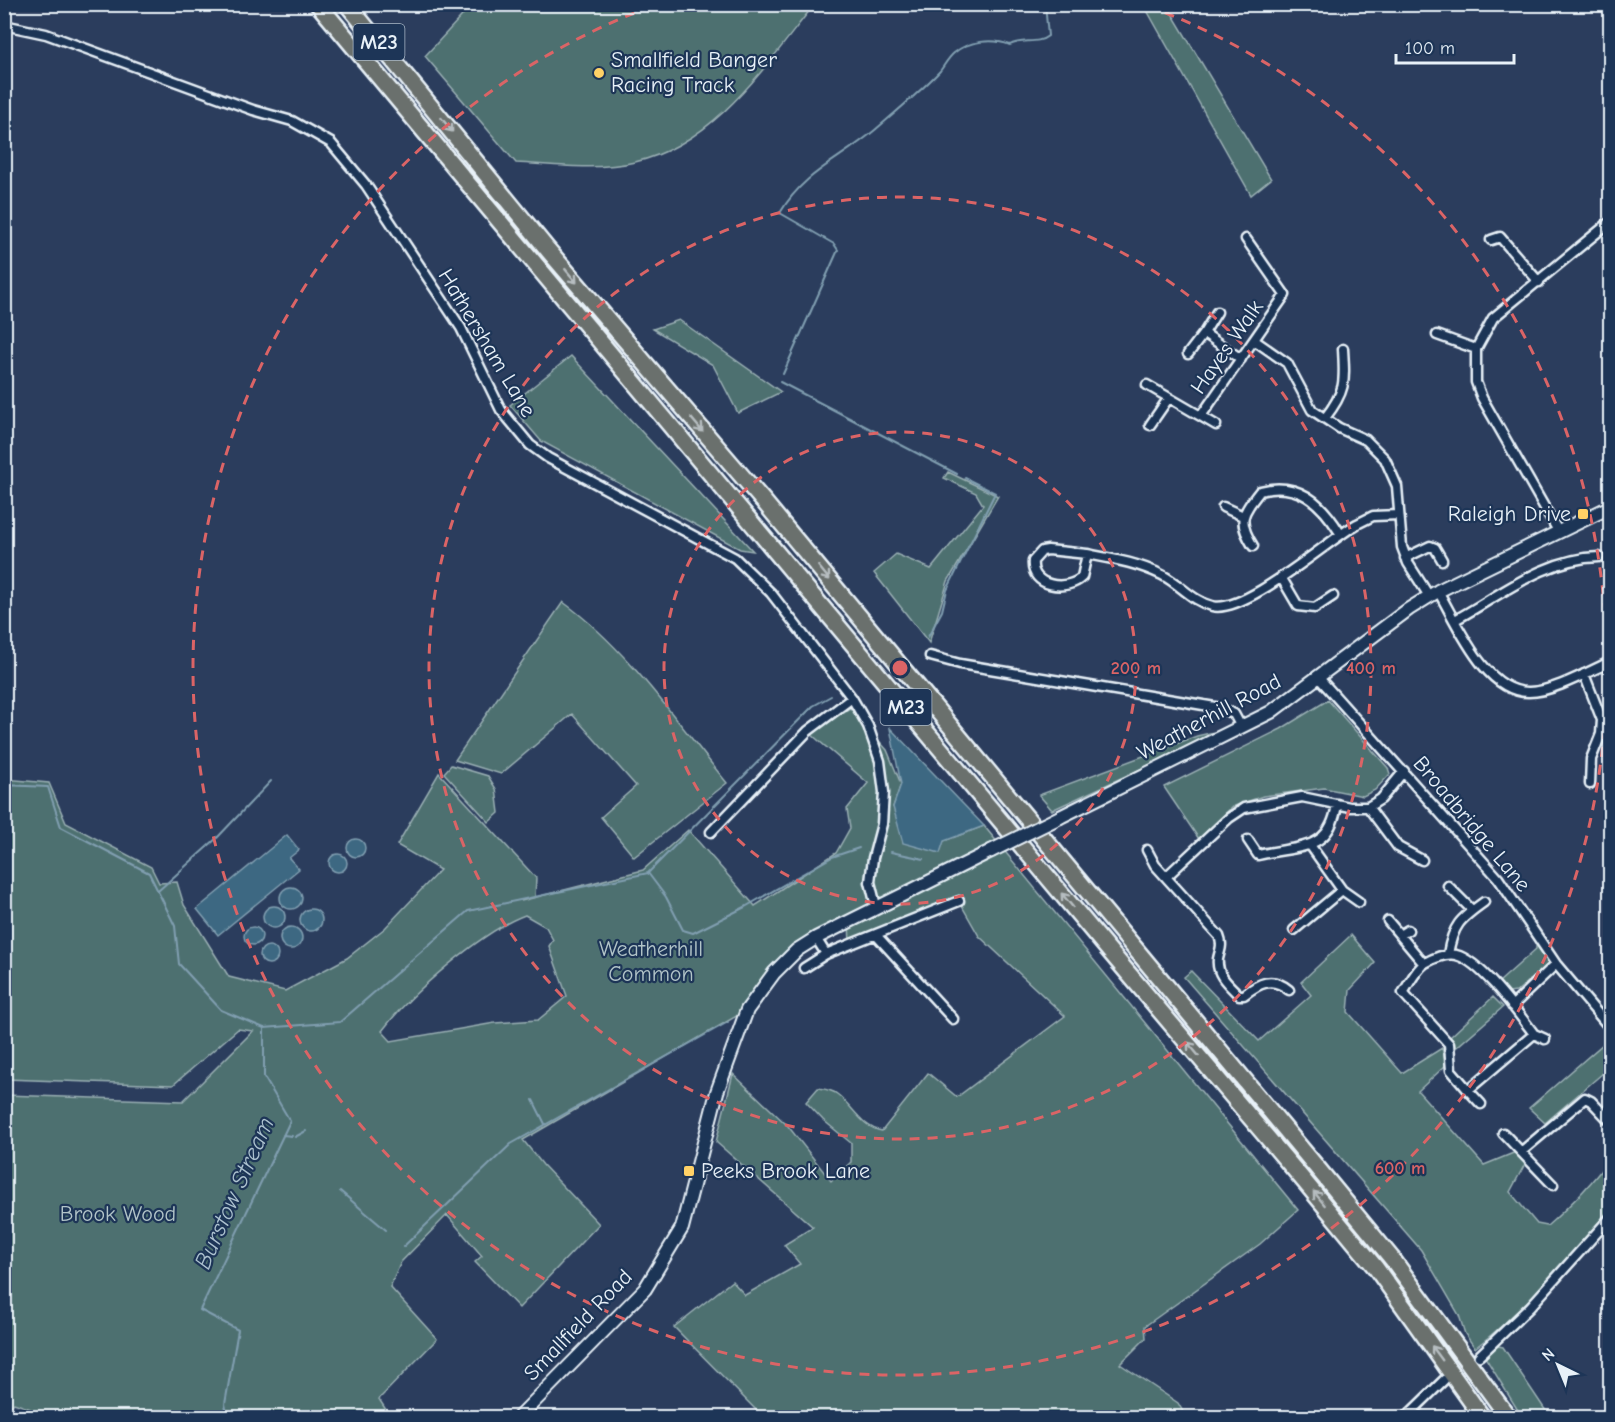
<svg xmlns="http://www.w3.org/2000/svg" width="1615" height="1422" font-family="'Comic Neue',sans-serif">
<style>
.green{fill:#4d6f70;stroke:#9ab0b4;stroke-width:1.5;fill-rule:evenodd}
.water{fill:#3c6882;stroke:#819fb1;stroke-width:1.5}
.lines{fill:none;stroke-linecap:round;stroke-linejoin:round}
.stream{stroke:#819fb1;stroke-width:2}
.street-casing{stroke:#e8f1f8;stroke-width:13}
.secondary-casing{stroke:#e8f1f8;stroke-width:16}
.highway-casing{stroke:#e8f1f8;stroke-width:20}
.street{stroke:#1d3557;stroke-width:8}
.secondary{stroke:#1d3557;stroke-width:12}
.highway{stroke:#6a706d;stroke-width:15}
.secondary-bridge-casing{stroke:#e8f1f8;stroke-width:16;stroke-linecap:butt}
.secondary-bridge{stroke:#1d3557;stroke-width:12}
.oneway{stroke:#b6bdc0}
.ring{fill:none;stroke:#db6466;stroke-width:3;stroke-dasharray:10 8}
.poi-dot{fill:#ffd166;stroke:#1d3557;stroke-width:2}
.labels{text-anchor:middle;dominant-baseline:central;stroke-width:4.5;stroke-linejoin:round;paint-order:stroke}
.shield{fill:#1d3557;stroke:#abb9c8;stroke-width:1.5}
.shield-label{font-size:21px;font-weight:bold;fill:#e8f1f8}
.poi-label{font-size:22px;fill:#e8f1f8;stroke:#1d3557;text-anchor:start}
.street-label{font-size:22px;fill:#e8f1f8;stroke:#1d3557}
.park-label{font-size:22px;fill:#b2c4c8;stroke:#1d3557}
.water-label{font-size:24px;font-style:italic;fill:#acc1cf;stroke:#1d3557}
.centre{fill:#db6466;stroke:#1d3557;stroke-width:3}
.ring-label{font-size:18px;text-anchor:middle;font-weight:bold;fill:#db6466;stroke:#1d3557;stroke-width:4.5;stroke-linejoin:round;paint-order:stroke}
</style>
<rect width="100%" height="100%" fill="#2b3d5d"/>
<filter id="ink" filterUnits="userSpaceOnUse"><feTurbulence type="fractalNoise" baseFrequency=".0167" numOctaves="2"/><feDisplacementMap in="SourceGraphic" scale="12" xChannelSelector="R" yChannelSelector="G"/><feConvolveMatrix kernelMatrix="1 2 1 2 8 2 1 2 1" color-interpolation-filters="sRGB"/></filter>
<g filter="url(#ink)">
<!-- green -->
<path class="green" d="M472,5V4L814,5C765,66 716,143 635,162C597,171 555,165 516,163L425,56Z
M1144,5H1167L1271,179L1251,195Z
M679,320L781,392L738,413L713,365L653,329Z
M571,356L753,551L740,549L541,441L510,405Z
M948,472L998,496L948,581L929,643L874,573L896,554L931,569L983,505L976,493L944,478Z
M563,602C626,647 678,723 727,783L634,857L601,817L636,786L572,714L501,774L455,760Z
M1328,700L1388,768L1390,774L1375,790L1363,796L1324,788L1263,796L1232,807L1199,839L1164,787L1281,729Z
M850,708L887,750L901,784L893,807L944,841L984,826L1298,1210L1260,1244L1145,1326L1146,1338L1120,1364L1178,1403L1186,1417H763L674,1327L732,1281L745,1295L800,1264L784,1245L813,1227L716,1142L733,1074L788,1126L831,1181L851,1162V1143L823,1120L806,1102L818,1088C824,1089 832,1090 837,1094C852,1105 862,1128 882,1131L928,1073L957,1097L1065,1016L979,936L959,901L850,944L849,922L797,950L747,1010L523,1140L543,1165L599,1224L519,1308L475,1262L482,1256L447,1215L401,1262L390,1287L437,1339L379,1399L388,1413L385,1417H31V1409L14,1403L5,1411V1095L183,1101L253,1031L238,1029L173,1085L5,1079V779L49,783L66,823L151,867L159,883L177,882L184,905L229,977L285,991L347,958L385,928L440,870L397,845L439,773L536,878L535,897L521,901L643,870L688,830L755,906L836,853L850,828L847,809L868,783L811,734ZM525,915L546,927L553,940L549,946L567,996L538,1020L495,1023L391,1041L382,1031C410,994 482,931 525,915Z
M1227,729L1052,810L1039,795L1197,736Z
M451,765L488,776L496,789L499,813L489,822L444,773Z
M1536,934L1551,962L1516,992L1509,993L1499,982L1536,949Z
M1351,935L1375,963L1350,990L1348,1012L1402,1073L1442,1048L1446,1065L1418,1091L1484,1165L1516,1152L1526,1162L1510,1192L1537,1224L1547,1226C1571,1205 1592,1184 1610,1158V1209C1568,1257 1526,1309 1475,1348L1465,1334L1459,1315L1421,1250L1184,977L1191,971L1259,1041L1311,995L1301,982Z
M1493,997L1503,1007L1452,1051L1449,1038Z
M1610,1038V1067L1545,1123L1529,1108Z
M1498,1346L1503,1347L1550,1417H1522L1485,1357Z"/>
<!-- water -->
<path class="water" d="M890,728L984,826L944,841L940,853L903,843L893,807L901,784Z
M287,835L299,850L289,858L299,869L218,935L197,909Z
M347 848a9 9 0 1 1 18 0a9 9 0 1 1-18 0Z
M329 863a9 9 0 1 1 18 0a9 9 0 1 1-18 0Z
M280 898a11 11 0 1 1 22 0a11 11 0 1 1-22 0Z
M263 917a11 11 0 1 1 22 0a11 11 0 1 1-22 0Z
M300 920a11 11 0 1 1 22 0a11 11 0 1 1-22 0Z
M280 938a11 11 0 1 1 22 0a11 11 0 1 1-22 0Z
M244 936a9 9 0 1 1 18 0a9 9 0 1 1-18 0Z
M260 955a9 9 0 1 1 18 0a9 9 0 1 1-18 0Z"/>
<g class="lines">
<!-- stream -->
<path class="stream" d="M783,374L838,250L834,244L780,213C805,171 840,160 875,130C897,111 920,92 940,71C944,66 948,58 954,53C968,41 993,38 1010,45C1022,38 1037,45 1048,36L1045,4
M780,382L957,474
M928,637L942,611L947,590L995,493L965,478
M4,785L48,787L61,827L149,873L175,926L179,964L221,1010L264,1028L340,1022L468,911L648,873L813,706L831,696
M891,852L924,859
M648,873L666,897L683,930L693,933L745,907L832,857L859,848
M158,891L217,838L271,781
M533,1100L545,1124
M283,1135L292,1136
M295,1137L306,1131
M340,1191L386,1230
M404,1246L511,1144L728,1022
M228,1418L225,1404L238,1330L200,1310L290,1121L264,1077V1028"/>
<!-- street casing -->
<g class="street-casing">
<path id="street" d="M4,25L46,34L253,110L292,121L331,143L366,185L461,328L501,410L530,445L548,458L735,558L771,593L852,698L868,726L880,761L884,792L882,824L873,858L870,882L876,906
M1491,240L1500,237L1539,282
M1217,312L1204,333L1241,359
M1437,335L1476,349
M1254,340L1287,363L1312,410L1339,428L1366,440L1385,459L1397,486L1402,547L1408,563L1429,596
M1188,354L1204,333
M1147,385L1216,425
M1201,416L1285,295L1246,239
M1325,418C1346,391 1345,382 1343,349
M1150,425L1168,399
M1223,507L1243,516
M1558,531L1482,398L1476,382V349L1493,318L1610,222
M1253,546C1237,520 1242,514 1260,491C1298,481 1321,502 1340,533
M1048,550L1087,554L1082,577C1067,592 1030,587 1033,561L1042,551Z
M1087,554C1113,559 1138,563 1162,575C1180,584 1192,601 1212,606C1244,615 1327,541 1357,524L1373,516L1399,515
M1405,558L1430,546L1435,548L1442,560
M1281,577L1298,606L1315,608L1333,596
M1438,591C1457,623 1485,693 1529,692C1553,692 1588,672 1610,662
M1455,620C1501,595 1545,558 1599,557
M930,656L960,664L1221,708L1234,714L1241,727
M1584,674L1602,720L1601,734L1591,759L1590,784
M1319,678L1498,878L1556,964L1610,1028
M1368,807L1398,847L1422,860
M711,832L808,731L852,698
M1248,840L1258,855C1299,845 1330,853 1337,804
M1310,845L1342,890L1359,902
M1147,850L1155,865L1219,936C1223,946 1220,949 1218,959C1216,975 1229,985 1239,995H1244C1259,983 1272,976 1289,990
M1167,876L1229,818L1244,808L1302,797L1350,807H1368L1381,799L1404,771
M1448,886L1472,910
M1388,921L1424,964
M1294,930L1342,890
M876,935L953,1019
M1400,935L1408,930
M816,938L826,954
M1448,954C1453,925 1460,919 1484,902
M804,968L826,954L959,901
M1512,1006L1556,964
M1534,1034L1468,1090L1451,1070L1449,1044L1403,993C1409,984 1416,969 1425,963C1434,958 1446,953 1456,955C1481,961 1518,1013 1534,1034L1545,1039
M1468,1090L1481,1104
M1503,1133L1553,1185
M1521,1152L1585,1098L1591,1101L1610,1121
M1479,1356L1530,1307L1610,1218
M1405,1418L1444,1380"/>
</g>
<!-- secondary casing -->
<g class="secondary-casing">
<path id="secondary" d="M1060,817L1271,712L1409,609L1438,591L1610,507
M518,1418L645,1289L682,1228L717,1092L747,1010L774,973L797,950L816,938L991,851"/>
</g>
<!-- highway casing -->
<g class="highway-casing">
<path id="highway" d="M318,4L1112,954L1305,1182L1376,1268L1483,1418
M347,4L548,250L765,503L1319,1170L1393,1260L1509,1418"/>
</g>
<!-- street -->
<use href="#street" class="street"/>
<!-- secondary -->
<use href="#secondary" class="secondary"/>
<!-- highway -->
<use href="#highway" class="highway"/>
<!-- secondary-bridge casing -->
<g class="secondary-bridge-casing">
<path id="secondary-bridge" d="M991,851L1060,817"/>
</g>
<!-- secondary-bridge -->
<use href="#secondary-bridge" class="secondary-bridge"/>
</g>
<!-- one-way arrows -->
<defs><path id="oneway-shaft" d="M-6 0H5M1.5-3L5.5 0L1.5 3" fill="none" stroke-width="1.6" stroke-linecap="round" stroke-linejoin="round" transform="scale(1.5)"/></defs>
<g class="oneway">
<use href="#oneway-shaft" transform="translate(447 125) rotate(51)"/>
<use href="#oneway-shaft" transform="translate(571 276) rotate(50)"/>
<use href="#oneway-shaft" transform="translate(697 425) rotate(50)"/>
<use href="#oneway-shaft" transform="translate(824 573) rotate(51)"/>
<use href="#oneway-shaft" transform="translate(1067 900) rotate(-130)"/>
<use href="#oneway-shaft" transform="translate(1193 1049) rotate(-130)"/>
<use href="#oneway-shaft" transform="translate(1319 1198) rotate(-129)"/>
<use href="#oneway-shaft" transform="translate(1437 1353) rotate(-126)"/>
</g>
</g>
<!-- distance rings -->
<g class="ring">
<circle cx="900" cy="668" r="236"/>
<circle cx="900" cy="668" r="471"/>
<path d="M1148 6A707 707 0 1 1 652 6"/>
</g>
<!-- markers -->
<g class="poi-dot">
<circle cx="599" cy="73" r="6"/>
<rect x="1577" y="508" width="12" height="12" rx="3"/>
<rect x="683" y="1165" width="12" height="12" rx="3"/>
</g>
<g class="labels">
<!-- shield labels -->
<g class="shield">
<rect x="353.5" y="24" width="51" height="36" rx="4.5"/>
<rect x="880.5" y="689" width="51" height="36" rx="4.5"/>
</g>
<g class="shield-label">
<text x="379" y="42">M23</text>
<text x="906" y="707">M23</text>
</g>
<!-- poi labels -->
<g class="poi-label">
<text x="611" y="60">Smallfield Banger<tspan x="611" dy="25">Racing Track</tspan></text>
<text x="1571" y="514" text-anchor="end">Raleigh Drive</text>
<text x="701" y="1171">Peeks Brook Lane</text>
</g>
<!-- street labels -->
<g class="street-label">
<text transform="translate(487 343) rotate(59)">Hathersham Lane</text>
<text transform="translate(1227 347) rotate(-55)">Hayes Walk</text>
<text transform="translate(1209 717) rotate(-28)">Weatherhill Road</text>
<text transform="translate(1472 824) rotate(50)">Broadbridge Lane</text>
<text transform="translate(578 1325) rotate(-46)">Smallfield Road</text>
</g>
<!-- park labels -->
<g class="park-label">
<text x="651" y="949">Weatherhill<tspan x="651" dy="25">Common</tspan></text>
<text x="118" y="1214">Brook Wood</text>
</g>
<!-- water labels -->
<g class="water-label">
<text transform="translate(234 1193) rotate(-66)">Burstow Stream</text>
</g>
</g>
<circle cx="900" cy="668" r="9" class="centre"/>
<g class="ring-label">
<text x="1136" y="674">200 m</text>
<text x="1371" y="674">400 m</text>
<text x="1400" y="1174">600 m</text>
</g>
<!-- margin -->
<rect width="1615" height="1422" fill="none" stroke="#1d3557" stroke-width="24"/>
<rect x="12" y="12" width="1591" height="1398" fill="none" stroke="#e8f1f8" stroke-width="2" filter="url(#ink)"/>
<!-- north arrow -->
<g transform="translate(1558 1365) rotate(317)" stroke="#1d3557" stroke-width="4.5" paint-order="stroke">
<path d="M0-4.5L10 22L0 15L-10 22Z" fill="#e8f1f8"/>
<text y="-9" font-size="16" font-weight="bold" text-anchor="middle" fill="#e8f1f8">N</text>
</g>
<!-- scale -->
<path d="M1396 54v9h118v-9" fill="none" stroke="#e8f1f8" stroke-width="3"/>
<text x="1405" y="54" font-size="18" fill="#e8f1f8" stroke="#1d3557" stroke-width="4.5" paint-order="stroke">100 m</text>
</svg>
